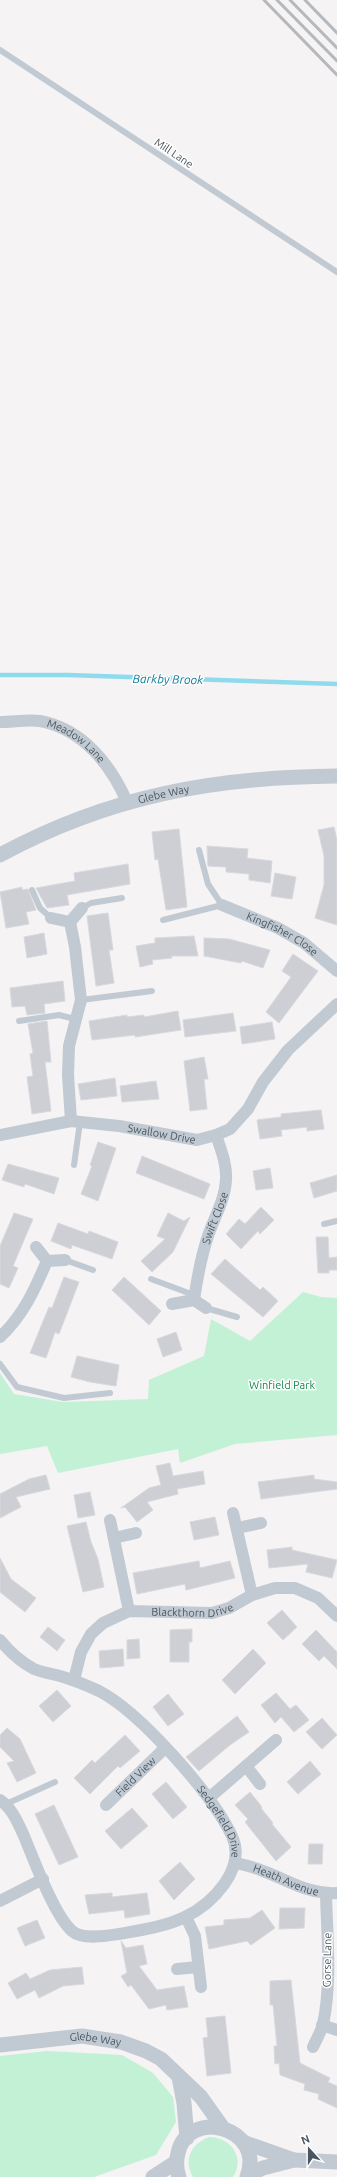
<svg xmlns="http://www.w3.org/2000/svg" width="337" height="2177" font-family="Ubuntu,sans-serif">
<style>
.green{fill:#c3f1d5}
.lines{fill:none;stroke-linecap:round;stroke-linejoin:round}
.stream{stroke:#90daee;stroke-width:4.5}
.building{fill:#cdcfd5;stroke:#d7d9de}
.service{stroke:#c1cad2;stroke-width:6}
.minor{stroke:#c1cad2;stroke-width:12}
.tertiary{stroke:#c1cad2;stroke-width:15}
.rail{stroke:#b5b8bd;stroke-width:3}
.labels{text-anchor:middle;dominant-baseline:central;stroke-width:3;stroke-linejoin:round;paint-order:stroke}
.street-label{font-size:11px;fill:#4a5661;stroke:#fff}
.park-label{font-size:11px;fill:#17864f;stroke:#fff}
.water-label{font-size:12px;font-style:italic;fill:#0c7c9b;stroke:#fff}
</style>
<rect width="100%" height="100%" fill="#f5f3f3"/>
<!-- green -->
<path class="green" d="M303,1292L321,1297L337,1298V1435L235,1444L180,1463L178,1449L58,1473L47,1446L0,1454V1373L14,1394L63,1402L148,1399L149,1380L204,1356L211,1319L250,1341Z
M47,2051L122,2055L153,2073L173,2097L176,2122L156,2155L94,2177H0V2056Z
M209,2137C230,2137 246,2157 233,2177H193C183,2160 191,2144 209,2137Z"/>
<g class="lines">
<!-- stream -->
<path class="stream" d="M0,675H68L337,684"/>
</g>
<!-- building -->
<path class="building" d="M334,827L337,840V925L315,918L324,885V856L318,830Z
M179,829L187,907L166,910L158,859L155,860L152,832Z
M207,846L248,849L247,858L272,861L270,883L249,880V874L226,872V867L208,866Z
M128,864L130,884L67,895L69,905L47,908L36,888L75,881L74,873Z
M275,873L296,877L292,899L271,896Z
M22,887V890L28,889L36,910L26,912L29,924L6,928L0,892Z
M108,913L113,950H109L114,983L96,986L87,916Z
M44,933L47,954L27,958L24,937Z
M194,936L198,956H171L172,958L152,960L153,964L140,967L136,946L155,943V938Z
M204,938L229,939L270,950L263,968L242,961L241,963L204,956Z
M293,954L318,971L279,1023L266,1012L291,977L282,971Z
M63,981L65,1001L44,1004L45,1013L27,1015L25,1006L12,1007L10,988Z
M178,1011L181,1030L135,1037V1035L92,1040L89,1021L127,1015V1017L144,1015V1017Z
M233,1013L236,1031L185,1037L183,1020Z
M47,1021L51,1062H45L51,1111L32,1114L27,1077L33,1076L30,1054L33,1053L28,1024Z
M272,1022L275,1039L242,1044L240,1027Z
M204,1057L208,1079H204L207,1109L190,1111L184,1061Z
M115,1078L117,1096L81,1100L78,1084Z
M156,1081L159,1099L122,1102L120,1086Z
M321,1110L324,1129L307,1131V1127L281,1130L282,1136L260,1139L257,1120L281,1117V1114Z
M98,1142L116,1148L98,1201L81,1194L92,1166L90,1165Z
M142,1156L210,1184L204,1199L136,1173Z
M8,1164L59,1178L54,1194L25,1184L24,1187L2,1180Z
M270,1168L273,1188L256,1190L253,1171Z
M337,1175V1191L314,1198L310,1183Z
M261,1207L274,1220L260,1234L258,1231L241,1249L226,1234L239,1219L245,1224Z
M14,1213L33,1219L13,1266L18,1268L9,1288L0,1284V1246Z
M168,1213L184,1221L190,1217L173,1252L152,1272L141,1261L165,1239L157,1236Z
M58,1223L88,1234L89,1231L118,1242L112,1259L72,1245L71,1249L51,1241Z
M316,1237H328L329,1258L337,1257V1270H329V1273H318Z
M225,1259L260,1290L263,1287L278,1301L263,1317L211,1274Z
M64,1277L79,1282L59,1334L55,1332L46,1358L30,1353L49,1307L52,1308Z
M124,1277L161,1311L149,1325L112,1290Z
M176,1332L182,1350L163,1357L157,1339Z
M77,1356L119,1365L116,1386L90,1382L71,1377Z
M170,1463L173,1476L203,1471L205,1484L177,1489L178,1494L147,1502L153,1510L137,1522L125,1507L121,1508L149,1488L161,1485L156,1466Z
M46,1475L50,1489L16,1497L21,1507L0,1518V1494L29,1479Z
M314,1475V1479L337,1482V1489L261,1499L258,1482Z
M90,1492L95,1515L78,1518L74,1495Z
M215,1517L219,1535L194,1540L190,1522Z
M86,1522L91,1542L98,1559L104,1587L83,1592L67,1526Z
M292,1547V1550L337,1560L332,1578L306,1572L308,1564L269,1568L267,1550Z
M0,1558L11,1579L36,1598L25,1612L0,1592Z
M199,1561L200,1568L230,1561L235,1578L186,1590L185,1584L137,1594L133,1573Z
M282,1610L297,1627L283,1640L267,1623Z
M48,1627L65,1640L57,1651L40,1637Z
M192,1629V1642H189V1662H170V1630Z
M316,1630L337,1652V1669L324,1656L319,1661L302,1644Z
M139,1639L140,1658L127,1659V1640Z
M123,1649L124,1666L100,1668L99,1651Z
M253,1649L266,1663L235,1694L222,1680Z
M57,1690L71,1706L53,1722L39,1706Z
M276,1693L290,1709L296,1705L309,1720L294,1732L281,1717L275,1723L261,1705Z
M168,1694L184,1714L168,1726L153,1707Z
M237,1716L249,1732L230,1745L199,1771L186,1757Z
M322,1718L337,1735L322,1749L306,1732Z
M7,1728L20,1739L36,1773L17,1782L7,1763L14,1761L0,1747V1735Z
M125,1735L140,1751L120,1768L118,1766L90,1794L74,1778L92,1760L95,1763Z
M310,1761L321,1774L298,1794L287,1782Z
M166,1782L187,1807L173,1819L152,1794Z
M250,1792L262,1807L261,1808L273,1823L272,1824L291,1847L276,1861L245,1822L248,1819L235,1805Z
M54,1805L78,1857L59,1865L35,1814Z
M132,1808L148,1826L121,1849L105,1831Z
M309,1844H323L322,1864H308Z
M180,1862L195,1879L174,1900L159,1881Z
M112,1893V1897L147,1893L150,1914L125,1918L124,1910L89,1914L85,1895Z
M280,1908H305L304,1928L279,1929Z
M262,1910L275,1928L251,1945L247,1941L209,1949L205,1927L224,1925V1920L250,1918Z
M37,1920L45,1938L25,1946L17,1928Z
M121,1941L126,1948L143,1945L147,1964L139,1966L157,1990L184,1986L188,2007L167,2010L166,2005L149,2009L131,1985L128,1987L121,1976L127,1973Z
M82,1967L84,1984L63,1986L39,1998L35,1990L17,1999L8,1983L26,1973L30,1979L50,1970Z
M291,1980L300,2063L330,2078L328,2082L337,2086V2108L318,2099L319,2094L304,2090L305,2084L280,2075L279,2063L275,2064L274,2046H277L273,2005H270V1981Z
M225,2016L231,2073L207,2076L203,2038L208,2037L206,2018Z"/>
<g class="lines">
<!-- service -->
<path class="service" d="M0,50L337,272
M32,890L40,908L51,918
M82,908L91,903L122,898
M163,920L222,905L208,884L199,850
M81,1000L152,991
M19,1021L59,1015L75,1019
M74,1165L80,1122
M324,1224L337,1221
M65,1260L93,1270
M151,1279L194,1295
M206,1308L237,1317
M0,1364L17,1387L64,1398L110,1393
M6,1804L55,1782"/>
<!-- minor -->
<g class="minor">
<path id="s1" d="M0,722C13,722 28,719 40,721C83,729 111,765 127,802"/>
<path id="s2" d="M222,905L278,928L304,943L337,971"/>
<path d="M51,918L70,922L82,908"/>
<path d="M70,922L75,947L81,1000L69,1046L68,1075L71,1121"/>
<path id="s3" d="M0,1135L71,1121L119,1126L197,1140L216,1135L230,1129L248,1109L263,1082L288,1050L337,1004"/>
<path d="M36,1247L47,1261L65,1260"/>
<path id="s4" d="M194,1300C197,1279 201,1257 208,1236C214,1218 225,1200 226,1180C227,1164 221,1150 216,1135"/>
<path d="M172,1304L194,1300L206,1308"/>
<path d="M0,1337C23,1316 35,1289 47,1261"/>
<path d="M233,1513L252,1595"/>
<path d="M110,1520L129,1611"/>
<path d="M237,1528L261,1523"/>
<path d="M114,1538L136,1533"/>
<path id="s5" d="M0,1640C9,1651 21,1662 34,1669C42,1672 52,1674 60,1676C74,1680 86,1685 99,1691C140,1712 212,1794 232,1836C247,1869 212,1904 185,1917C164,1927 141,1930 119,1934C106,1936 82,1940 72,1931C54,1915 34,1860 24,1836C18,1823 12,1808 0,1800"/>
<path id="s6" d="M74,1680L81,1652L91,1634L103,1623L129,1611L212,1613L229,1608L252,1595L275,1588H295L318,1598L337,1616"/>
<path d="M246,1766L260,1784"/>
<path d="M209,1798L276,1740"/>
<path id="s7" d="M106,1805L165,1748"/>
<path id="s8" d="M236,1863C245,1865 254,1867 263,1871C288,1880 309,1895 337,1893"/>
<path d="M0,1901L43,1879"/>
<path d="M186,1917L195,1936L201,1987"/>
<path d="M177,1969L198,1967"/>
<path d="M322,2025L337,2030"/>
<path d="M313,2047C316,2040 321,2032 323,2024C332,1982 327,1937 326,1894"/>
</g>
<!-- tertiary -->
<g class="tertiary">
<path id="s9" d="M0,855C109,796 214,777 337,776"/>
<path id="s10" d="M0,2045L82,2036L121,2042L146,2051L161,2059L201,2097L223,2128"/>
<path d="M179,2077L184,2103L187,2138"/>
<path d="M243,2142L294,2160L337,2162"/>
<path d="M248,2175L263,2168L294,2160"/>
<path d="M153,2177L176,2162"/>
<path d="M179,2177C176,2169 176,2161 178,2153C188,2107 266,2127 247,2177"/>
</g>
<!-- rail -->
<path class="rail" d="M264,0L337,75
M277,0L337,61
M290,0L337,48
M305,0L337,33"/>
</g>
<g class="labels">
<!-- street labels -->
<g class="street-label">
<text transform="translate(174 153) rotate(34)">Mill Lane</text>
<text stroke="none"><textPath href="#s1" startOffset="82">Meadow Lane</textPath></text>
<text stroke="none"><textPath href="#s9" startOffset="175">Glebe Way</textPath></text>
<text stroke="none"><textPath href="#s2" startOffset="67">Kingfisher Close</textPath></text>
<text stroke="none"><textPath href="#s3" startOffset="164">Swallow Drive</textPath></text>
<text stroke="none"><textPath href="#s4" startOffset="85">Swift Close</textPath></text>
<text stroke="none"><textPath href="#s6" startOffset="158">Blackthorn Drive</textPath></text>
<text stroke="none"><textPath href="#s7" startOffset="41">Field View</textPath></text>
<text stroke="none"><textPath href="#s5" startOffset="294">Sedgefield Drive</textPath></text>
<text stroke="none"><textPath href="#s8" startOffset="53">Heath Avenue</textPath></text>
<text transform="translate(327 1960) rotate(-89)">Gorse Lane</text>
<text stroke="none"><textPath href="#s10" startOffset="96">Glebe Way</textPath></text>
</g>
<!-- park labels -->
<g class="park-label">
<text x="282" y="1385">Winfield Park</text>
</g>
<!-- water labels -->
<g class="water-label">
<text transform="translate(168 679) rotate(1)">Barkby Brook</text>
</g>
</g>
<!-- north arrow -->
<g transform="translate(309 2149) rotate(339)" stroke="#ffffff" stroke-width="3" paint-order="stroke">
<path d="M0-3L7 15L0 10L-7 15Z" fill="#4a5661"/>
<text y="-6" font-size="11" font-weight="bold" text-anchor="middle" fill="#4a5661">N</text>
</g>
</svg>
